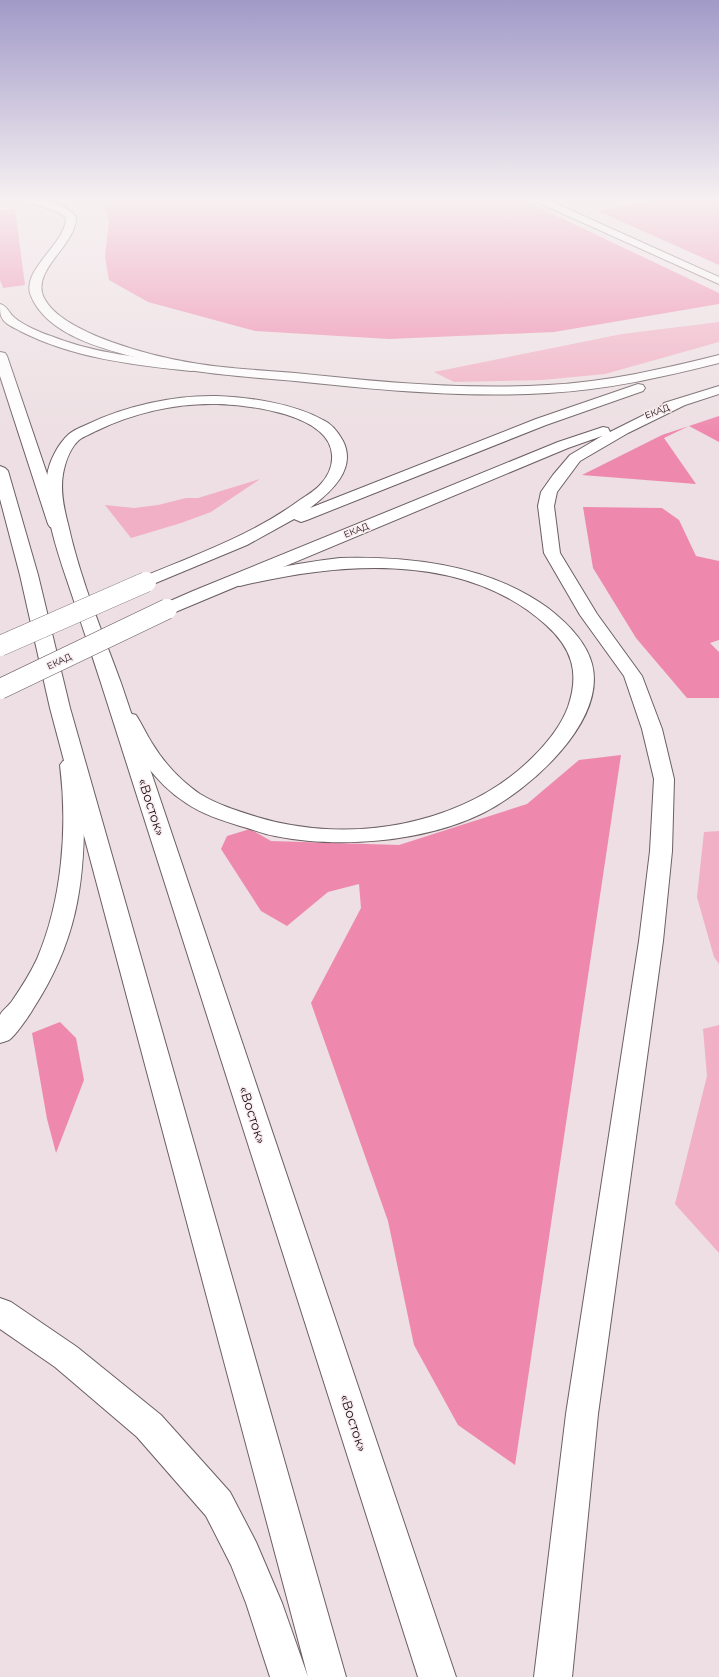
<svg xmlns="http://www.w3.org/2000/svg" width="719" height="1677" font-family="Montserrat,sans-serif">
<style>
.green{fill:#f1b0c5}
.forest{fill:#ee89ad}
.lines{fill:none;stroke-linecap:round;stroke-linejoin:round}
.minor-casing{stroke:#6b5f62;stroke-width:2}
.major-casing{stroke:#6b5f62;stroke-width:2}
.highway-casing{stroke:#6b5f62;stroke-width:2}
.minor{fill:#fff;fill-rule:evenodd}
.major{fill:#fff;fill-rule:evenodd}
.highway{fill:#fff;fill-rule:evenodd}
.highway-bridge-casing{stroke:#6b5f62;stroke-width:21;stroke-linecap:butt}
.highway-bridge{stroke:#fff;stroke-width:20}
.labels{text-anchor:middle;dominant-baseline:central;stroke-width:3;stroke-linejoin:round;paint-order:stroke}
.far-street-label{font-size:9px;fill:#151012;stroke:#fbecf0}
.near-street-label{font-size:13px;fill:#151012;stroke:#fbecf0}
</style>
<rect width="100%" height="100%" fill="#eddfe3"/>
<!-- green -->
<path class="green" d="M719,322V342L605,374L542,380L454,382L434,372L622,334Z
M260,479L211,512L181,523L131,538L105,505L134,508L158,505L186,498H198Z
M719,831V964L714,957L697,897L704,832Z
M719,1025V1253L675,1204L707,1076L703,1029Z"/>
<!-- forest -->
<path class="forest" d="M92,200H523L719,293V304L554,332L389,339L255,331L148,302L109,280L105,257L109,221L102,202Z
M657,200H719V265L598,211Z
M15,209L25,285L3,288L0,280V210Z
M719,416V442L689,426L664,438L696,484L582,475L662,435Z
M583,507L662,508L679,520L696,556L719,561V640L710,643L719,652V698H687L636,638L593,568Z
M621,755L515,1465L458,1425L414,1345L388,1221L311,1003L361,908L359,884L328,892L287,926L261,911L221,849L227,836L250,829L271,841L399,845L527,804L579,760Z
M60,1022L76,1038L84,1080L56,1153L47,1119L32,1033Z"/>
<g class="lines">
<!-- minor casing -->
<g class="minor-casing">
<path id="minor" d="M536,200H548L719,277V284L537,202Z"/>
</g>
<!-- major casing -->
<g class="major-casing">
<path id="major" d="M0,304C8,306 9,314 15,318C23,325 41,333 51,336C95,354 144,358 191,363L196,364L198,367L196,370L191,371C133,365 73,358 20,331C13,327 4,324 1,316C0,313 0,308 0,304Z
M0,352L5,353L7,356L64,524L62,527L56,529L50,527L48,524L0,376Z
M340,558C411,556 489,565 548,608C566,622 586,641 592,664C607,722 529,790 483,813C424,842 339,849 275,836C263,834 252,829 240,826C221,820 202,814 186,803C155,783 134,751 119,719L122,715L129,713L136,715C142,724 146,734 152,743C164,763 181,781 200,794C218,805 238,811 257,817C349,845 464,826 533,757C547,743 561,726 568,707C580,672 572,648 545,624C463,551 339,562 240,586L234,585L231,581L234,577C269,569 304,562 340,558Z
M70,759L77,761C86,773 83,794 84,808C85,885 76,943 33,1009C29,1016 15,1036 9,1040C7,1041 3,1042 0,1043C0,1036 0,1020 0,1015C2,1010 9,1006 12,1001C21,988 30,974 37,959C62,901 68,828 60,765L63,761Z"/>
</g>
<!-- highway casing -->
<g class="highway-casing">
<path id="highway" d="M21,200C39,197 65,202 76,217C77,245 30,270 44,298C62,334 155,357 193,363C227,369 261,370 295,373C379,382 463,390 548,385C606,382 663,369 719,355V363C663,377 606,390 548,393C464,398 379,390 295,381C262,378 228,376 195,371C181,369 168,365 155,362C115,352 49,339 31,296C20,270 66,244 66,218C55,207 37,206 22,202Z
M638,384L643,385L645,388L643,391L546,425L307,520L301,522L294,519L247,545L146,587L140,586L137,582L140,578C193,556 250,536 297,502C304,497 313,492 319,486C327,478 333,467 332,455C330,414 249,405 217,404C176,403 133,413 96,431C91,434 84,436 79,440C70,448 65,463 63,474C60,491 64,509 68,524C80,579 102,631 121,683L456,1677H418L101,683C92,655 82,626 73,598C61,562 42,513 47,476C49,461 58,444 69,434C74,430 81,427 86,425C125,406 174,395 217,396C249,397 295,404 323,420C332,424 338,432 343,441C357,469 331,492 310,508L536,419Z
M719,386V394L685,405L628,433L580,461L557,492L554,506L560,553L597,614L642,676L662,729L674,779L672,851L663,941L598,1414L572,1677H534L566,1414L639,941L650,851L654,779L642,729L624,676L580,615L544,553L538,506L541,492L553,475L570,455L602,436L568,448L173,613L167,614L161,613L158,609L161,605L193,591L558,442L603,427L608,428L610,432L662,406L664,403Z
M0,466L5,468L8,471L38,575L70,708L346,1677H308L50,708L20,575L0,499Z
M0,1298L11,1302L77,1347L161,1415L230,1492L256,1542L282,1603L308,1677H270L246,1603L231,1565L206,1516L137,1437L55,1367L0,1329Z"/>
</g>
<!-- minor -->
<use href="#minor" class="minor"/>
<!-- major -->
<use href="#major" class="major"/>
<!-- highway -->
<use href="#highway" class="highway"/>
<!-- highway-bridge casing -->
<g class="highway-bridge-casing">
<path id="highway-bridge" d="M0,646L146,582
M0,689L167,609"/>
</g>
<!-- highway-bridge -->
<use href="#highway-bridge" class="highway-bridge"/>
</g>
<!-- sky -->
<linearGradient id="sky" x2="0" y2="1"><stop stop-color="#a19ac8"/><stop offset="0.46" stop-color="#f7f1f2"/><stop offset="1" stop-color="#f7f1f2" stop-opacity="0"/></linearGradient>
<rect width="719" height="434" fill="url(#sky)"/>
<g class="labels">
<!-- far-street labels -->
<g class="far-street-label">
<text transform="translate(657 411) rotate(-20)">ЕКАД</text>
<text transform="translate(356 530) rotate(-22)">ЕКАД</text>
<text transform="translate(59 661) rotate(-25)">ЕКАД</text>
</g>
<!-- near-street labels -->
<g class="near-street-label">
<text transform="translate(152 807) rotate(72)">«Восток»</text>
<text transform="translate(253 1115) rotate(72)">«Восток»</text>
<text transform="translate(354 1423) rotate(72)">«Восток»</text>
</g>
</g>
</svg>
